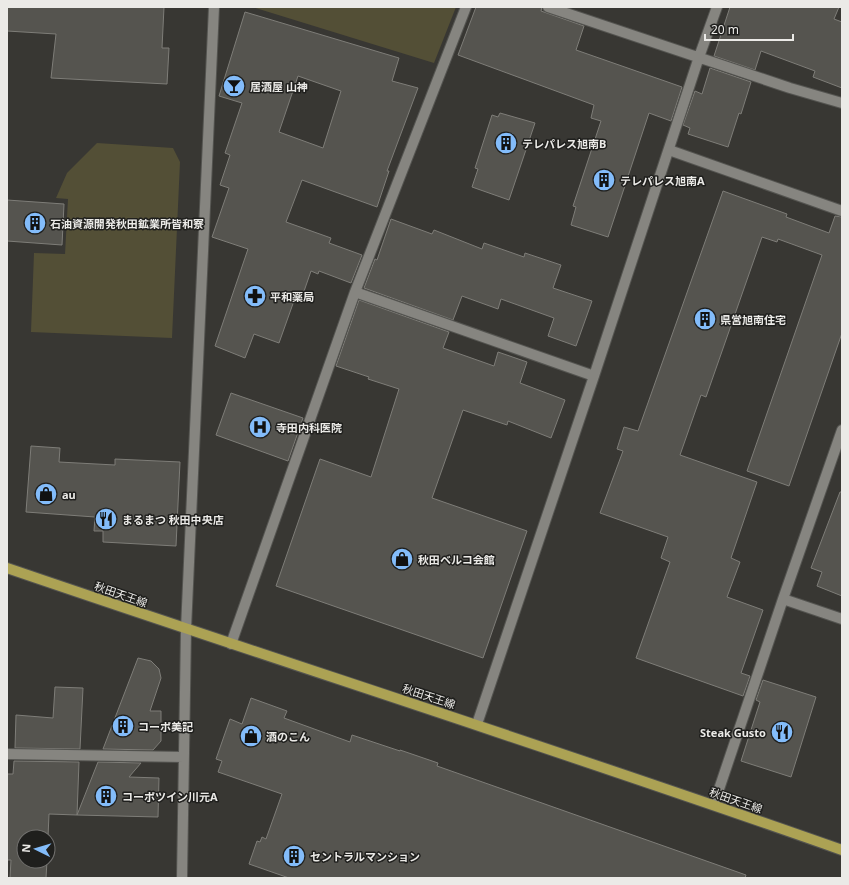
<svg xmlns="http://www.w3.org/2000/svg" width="849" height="885" font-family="'Noto Sans','Noto Sans JP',sans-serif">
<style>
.green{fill:#534f36}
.building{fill:#55544f;stroke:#7e7d78;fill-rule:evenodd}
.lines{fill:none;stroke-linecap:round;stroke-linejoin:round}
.street-casing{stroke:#545450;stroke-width:12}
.primary-casing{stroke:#545450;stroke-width:12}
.street{stroke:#868580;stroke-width:10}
.primary{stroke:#aca254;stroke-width:10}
.labels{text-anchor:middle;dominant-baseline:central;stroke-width:3;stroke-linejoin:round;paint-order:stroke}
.poi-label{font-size:11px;font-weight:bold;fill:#ebeae7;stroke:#1f1f1d;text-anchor:start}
.street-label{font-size:11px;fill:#ebeae7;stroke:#1f1f1d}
</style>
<rect width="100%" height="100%" fill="#383733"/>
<!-- green -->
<path class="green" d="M252,7H456L434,63Z
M97,143L173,148L180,162L172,338L31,332L34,253L65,254L68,199L56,198L67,173Z"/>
<!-- building -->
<path class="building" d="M7,7H164L162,48H169L167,84L51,78L56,34L7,31Z
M476,7H542L541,11L584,26L576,50L682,87L671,121L649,113L608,237L571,225L576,207L573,206L601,121L591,118L594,105L458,55Z
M730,7H839L834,19L842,22V88L813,77L815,71L761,51L755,70L714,56Z
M245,12L399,58L392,81L418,88L387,171H389L377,207L302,180L286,222L331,238L329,243L362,255L351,283L319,271L318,274L311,271L301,300L295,298L279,343L254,334L245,358L215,346L248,249L212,237L229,188L220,185L230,155L225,153L242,103L219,96ZM298,76L341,91L323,148L279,132Z
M710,68L751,82L741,114L739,113L728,147L688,134L690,128L683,125L695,91L702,94Z
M500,113L535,123L509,200L472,187L478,169L475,168L492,115L498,117Z
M723,191L787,214L786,217L829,233L835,216L842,217V333L789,486L747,471L822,255L778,239L777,242L762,237L706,397L701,395L680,455L757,482L731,558L740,562L727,597L763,610L741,673L750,676L743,696L636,658L670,562L661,558L668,537L600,513L623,451L617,449L624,427L638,431Z
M7,200L64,204L62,245L7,241Z
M391,219L432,234L434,230L482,249L484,243L524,257L525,253L561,265L553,288L592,301L576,346L548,336L554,318L501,299L498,309L462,296L453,320L364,288L375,259L377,260Z
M359,300L449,332L443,348L494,366L498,352L527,362L520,383L565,400L551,438L508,421L507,425L463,410L432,498L527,531L483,658L276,586L320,459L371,477L399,389L368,379L369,377L336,366Z
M231,393L303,418L288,461L216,435Z
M31,446L60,448L59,462L115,465V459L180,462L176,546L103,542V531H94L95,517L26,512Z
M840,492H842V596L817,586L822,572L811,568Z
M138,658L151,661L159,669L161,678L150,711H161V741L153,750L103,749Z
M763,680L816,697L791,777L741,761L760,702L756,700Z
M55,687L83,688L80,749L15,748L16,715L53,718Z
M251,698L287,711L284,718L350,742L352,735L400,751V750L438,763L437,766L746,875L745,878H289L249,864L257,841L260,842L262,837L266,839L282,794L218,772L222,761L216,759L230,719L242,724Z
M14,761L79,762L77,815L49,814L48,837H24V861H47L46,878H10L11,860H7V774H13Z
M98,762L141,763L129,777L159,778L158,817L77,815Z"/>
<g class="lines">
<!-- street casing -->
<g class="street-casing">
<path id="street" d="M548,7L790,88L842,103
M669,150L842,211
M355,292L594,376
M783,599L842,619
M231,644L355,292L466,7
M477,724L594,376L699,57L717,7
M7,754L184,757
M714,804L783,599L842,430
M182,878L186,629L214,7"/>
</g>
<!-- primary casing -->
<g class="primary-casing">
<path id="primary" d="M7,568C285,663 565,752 842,850"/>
</g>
<!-- street -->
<use href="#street" class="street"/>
<!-- primary -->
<use href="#primary" class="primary"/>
</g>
<!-- icons -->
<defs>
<g id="bar-disc" transform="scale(1.15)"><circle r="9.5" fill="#83bcfa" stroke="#1f1f1d"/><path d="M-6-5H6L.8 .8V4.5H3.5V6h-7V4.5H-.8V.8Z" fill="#111"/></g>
<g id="building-disc" transform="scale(1.15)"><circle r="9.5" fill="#83bcfa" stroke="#1f1f1d"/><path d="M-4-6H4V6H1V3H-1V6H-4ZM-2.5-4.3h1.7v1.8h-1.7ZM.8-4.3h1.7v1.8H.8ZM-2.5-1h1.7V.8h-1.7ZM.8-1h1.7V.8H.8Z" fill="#111"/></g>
<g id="pharmacy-disc" transform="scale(1.15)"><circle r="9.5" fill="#83bcfa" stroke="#1f1f1d"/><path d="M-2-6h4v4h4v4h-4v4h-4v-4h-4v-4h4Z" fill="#111"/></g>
<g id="hospital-disc" transform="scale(1.15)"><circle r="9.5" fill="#83bcfa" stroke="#1f1f1d"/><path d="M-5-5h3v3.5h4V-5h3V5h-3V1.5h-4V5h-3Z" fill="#111"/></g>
<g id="shop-disc" transform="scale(1.15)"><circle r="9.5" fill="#83bcfa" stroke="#1f1f1d"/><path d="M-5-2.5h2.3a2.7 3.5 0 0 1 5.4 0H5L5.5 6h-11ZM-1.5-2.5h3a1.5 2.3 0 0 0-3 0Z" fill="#111"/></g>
<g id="restaurant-disc" transform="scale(1.15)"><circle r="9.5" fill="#83bcfa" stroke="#1f1f1d"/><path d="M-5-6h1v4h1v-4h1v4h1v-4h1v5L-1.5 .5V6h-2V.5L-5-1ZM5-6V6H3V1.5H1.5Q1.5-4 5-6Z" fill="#111"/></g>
</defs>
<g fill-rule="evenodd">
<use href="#bar-disc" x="234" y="86"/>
<use href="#building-disc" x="506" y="143"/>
<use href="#building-disc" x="604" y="180"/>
<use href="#building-disc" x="35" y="223"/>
<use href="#pharmacy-disc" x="255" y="296"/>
<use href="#building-disc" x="705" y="319"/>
<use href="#hospital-disc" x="260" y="427"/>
<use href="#shop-disc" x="46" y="494"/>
<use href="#restaurant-disc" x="106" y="519"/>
<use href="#shop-disc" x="402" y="559"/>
<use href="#building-disc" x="123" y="726"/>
<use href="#restaurant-disc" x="782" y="732"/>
<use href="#shop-disc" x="251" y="736"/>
<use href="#building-disc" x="106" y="796"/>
<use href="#building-disc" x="294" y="856"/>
</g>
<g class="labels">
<!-- poi labels -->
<g class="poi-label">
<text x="250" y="86">居酒屋 山神</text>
<text x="522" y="143">テレパレス旭南B</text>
<text x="620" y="180">テレパレス旭南A</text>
<text x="50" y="223">石油資源開発秋田鉱業所皆和寮</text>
<text x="270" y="296">平和薬局</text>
<text x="720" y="319">県営旭南住宅</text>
<text x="276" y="427">寺田内科医院</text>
<text x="62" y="494">au</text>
<text x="122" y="519">まるまつ 秋田中央店</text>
<text x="418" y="559">秋田ベルコ会館</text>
<text x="138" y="726">コーポ美記</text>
<text x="766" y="732" text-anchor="end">Steak Gusto</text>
<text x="266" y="736">酒のこん</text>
<text x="122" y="796">コーポツイン川元A</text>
<text x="310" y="856">セントラルマンション</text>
</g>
<!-- street labels -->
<g class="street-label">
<text transform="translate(121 594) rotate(19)">秋田天王線</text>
<text transform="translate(429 696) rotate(18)">秋田天王線</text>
<text transform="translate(736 800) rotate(19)">秋田天王線</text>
</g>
</g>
<!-- border -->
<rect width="849" height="885" fill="none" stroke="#ebeae7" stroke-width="16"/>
<!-- north arrow -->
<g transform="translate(36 849) rotate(275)"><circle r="19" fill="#1f1f1d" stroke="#71706e"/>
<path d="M0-3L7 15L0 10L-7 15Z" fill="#83bcfa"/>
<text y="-6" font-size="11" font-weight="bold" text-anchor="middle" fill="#ebeae7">N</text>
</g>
<!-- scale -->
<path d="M705 34v6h88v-6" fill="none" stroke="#ebeae7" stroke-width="2"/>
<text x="711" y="34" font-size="12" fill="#ebeae7" stroke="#1f1f1d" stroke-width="3" paint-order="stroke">20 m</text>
</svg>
